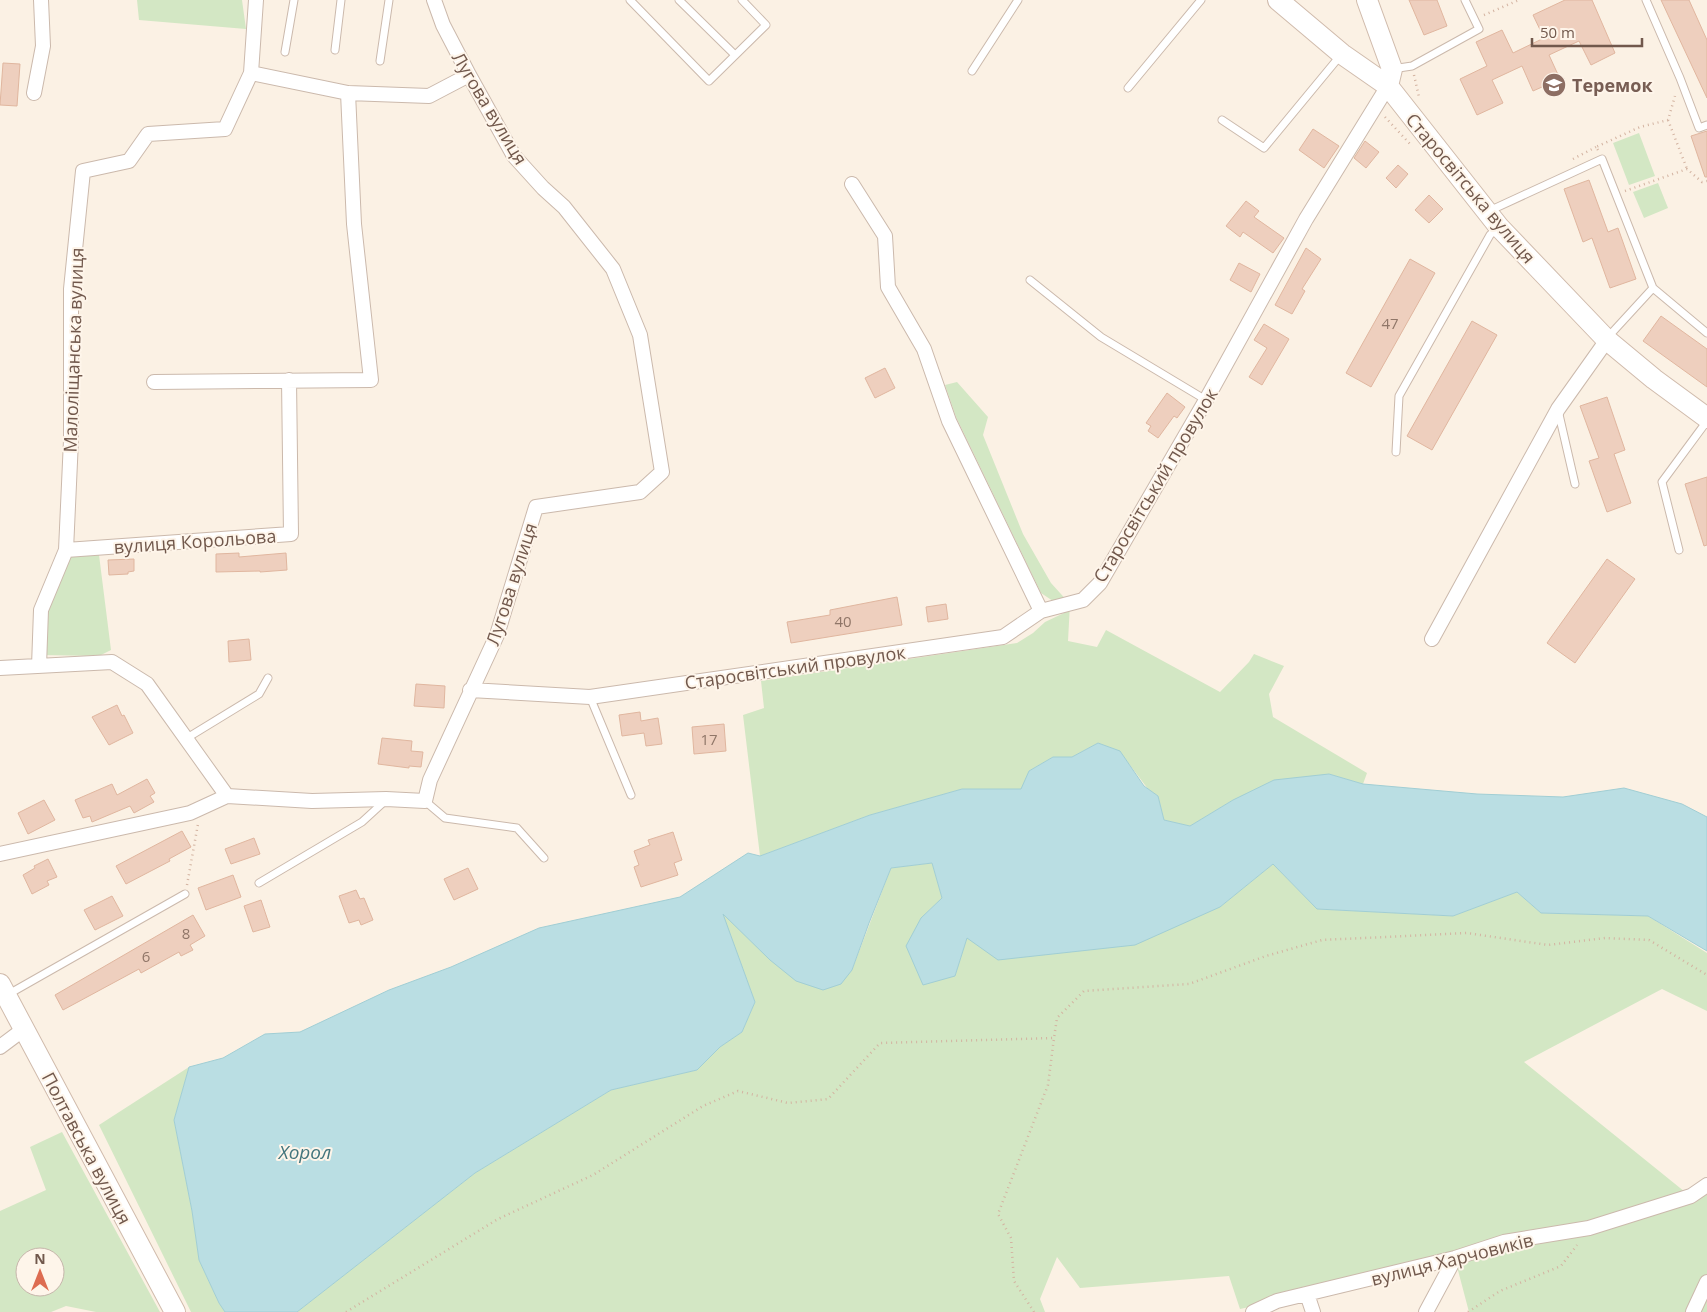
<svg xmlns="http://www.w3.org/2000/svg" width="1707" height="1312" font-family="'Open Sans',sans-serif">
<style>
.green{fill:#d3e7c4;fill-rule:evenodd}
.water{fill:#badee3;stroke:#a1ced4}
.building{fill:#eecfbe;stroke:#e0b69f}
.lines{fill:none;stroke-linecap:round;stroke-linejoin:round}
.lane-casing{stroke:#cbb9ac;stroke-width:9}
.street-casing{stroke:#cbb9ac;stroke-width:16}
.secondary-casing{stroke:#d0bbac;stroke-width:22}
.path{stroke:#d3b3a1;stroke-width:2.5;stroke-dasharray:1 4;stroke-linecap:butt}
.lane{stroke:#fff;stroke-width:7}
.street{stroke:#fff;stroke-width:14}
.secondary{stroke:#fff;stroke-width:20}
.labels{text-anchor:middle;dominant-baseline:central;stroke-width:4;stroke-linejoin:round;paint-order:stroke}
.number-label{font-size:15px;fill:#907668}
.education-label{font-size:18px;font-weight:bold;fill:#785e54;stroke:#fef5ea;text-anchor:start}
.street-label{font-size:18px;fill:#71584c;stroke:#fef5ea}
.water-label{font-size:19px;font-style:italic;fill:#43757d;stroke:#fef5ea}
</style>
<rect width="100%" height="100%" fill="#fbf1e4"/>
<!-- green -->
<path class="green" d="M137,0H242L246,29L139,20Z
M1639,133L1655,176L1629,185L1613,143Z
M1658,183L1668,208L1644,218L1633,192Z
M957,382L988,417L983,435L1023,534L1051,583L1070,604L1068,641L1097,647L1106,630L1220,692L1249,662L1254,654L1284,666L1269,694L1273,717L1367,773L1363,784L1329,774L1233,800L1190,826L1164,820L1158,796L1148,789L1120,752L1098,743L1072,757H1053L1029,771L1022,789H962L870,815L760,856L743,715L764,708L761,681L1017,643L1033,633L1045,622L1064,613L1062,607L1041,593L956,417L945,385Z
M98,547L111,650L99,656L40,655L41,610L66,550Z
M932,863L942,898L921,918L955,976L967,937L1220,907L1273,864L1317,909L1453,916L1517,892L1541,913L1648,916L1707,953V1011L1662,989L1524,1062L1690,1196L1707,1185V1312H1469L1455,1259L1277,1301L1240,1309L1229,1276L1080,1288L1057,1257L1040,1299L1045,1312H297L475,1173L611,1090L697,1070L720,1047L742,1032L755,1002L722,913L733,922L852,970L891,868Z
M189,1067L174,1120L192,1211L199,1260L219,1303L225,1312H191L99,1125Z
M62,1132L160,1312H96L66,1306L51,1312H0V1211L46,1190L30,1147ZM25,1257H55V1287H25Z"/>
<!-- water -->
<path class="water" d="M1098,743L1120,751L1144,786L1158,796L1164,820L1190,826L1233,800L1274,780L1329,774L1363,784L1477,794L1563,797L1624,788L1682,804L1707,817V951L1648,916L1541,913L1517,892L1453,916L1317,909L1273,864L1220,907L1135,945L998,960L967,938L955,976L923,985L906,946L921,918L942,898L932,863L891,868L869,923L852,970L841,984L823,990L796,981L770,960L723,914L755,1002L742,1032L720,1047L697,1070L611,1090L475,1173L297,1312H225L219,1303L199,1260L192,1211L174,1120L189,1067L223,1058L265,1034L300,1032L389,990L451,967L539,928L680,897L748,853L760,856L870,815L962,789H1021L1029,771L1053,757H1072Z"/>
<!-- building -->
<path class="building" d="M1409,0H1437L1447,26L1424,35Z
M1565,0H1592L1615,53L1591,65L1579,41L1549,55L1560,79L1533,91L1522,66L1492,80L1503,103L1477,115L1460,79L1487,66L1476,42L1502,30L1513,53L1544,38L1533,15Z
M1661,0H1689L1707,40V98Z
M3,63L20,64L17,106L0,105Z
M1313,129L1339,146L1324,168L1299,150Z
M1707,131V177H1705L1691,136Z
M1365,141L1379,152L1366,168L1354,158Z
M1398,165L1408,174L1396,188L1386,178Z
M1589,180L1608,232L1618,228L1636,279L1610,288L1592,238L1583,242L1564,189Z
M1429,195L1443,209L1429,223L1415,210Z
M1246,201L1259,211L1254,217L1284,238L1273,253L1243,232L1240,237L1226,226Z
M1306,248L1321,259L1302,289L1305,291L1292,314L1275,305Z
M1410,259L1435,273L1371,387L1346,373Z
M1239,263L1260,274L1251,292L1230,280Z
M1661,316L1707,349V387L1643,341Z
M1472,321L1497,335L1432,450L1407,436Z
M1264,324L1289,339L1262,385L1249,377L1267,348L1254,340Z
M885,368L895,388L875,398L865,378Z
M1167,393L1185,407L1177,418L1174,416L1158,438L1148,431L1151,426L1146,423Z
M1607,397L1625,450L1614,454L1631,503L1607,512L1589,461L1599,458L1580,406Z
M1707,477V545L1704,546L1685,484Z
M239,553V557L286,553L287,570L260,572V571L216,572V554Z
M134,559V571L128,572V574L109,575L108,560Z
M1607,559L1635,579L1575,663L1547,643Z
M897,597L902,625L791,643L787,622L830,615V610Z
M946,604L948,619L928,622L926,607Z
M249,639L251,660L229,662L228,641Z
M416,684L445,686L444,708L414,706Z
M117,705L122,716L124,715L133,733L109,745L92,717Z
M640,712L641,721L658,718L662,744L646,746L644,733L622,736L619,715Z
M724,724L726,751L694,754L692,727Z
M382,738L412,741L411,751L423,752L421,767L409,766V768L378,764Z
M147,779L155,793L150,796L154,802L134,813L130,806L92,822L90,816L83,818L75,800L112,784L117,795Z
M44,800L55,820L28,834L18,813Z
M182,831L191,847L169,859L170,861L126,884L116,866Z
M673,832L682,860L674,863L678,875L641,887L634,867L639,865L634,851L650,845L648,840Z
M254,838L260,854L231,864L225,849Z
M48,859L57,877L47,881L49,885L32,894L23,875L35,868L34,866Z
M468,868L478,889L454,900L444,879Z
M233,875L241,897L206,910L198,888Z
M356,890L360,899L364,898L373,920L361,925L359,920L349,923L339,896Z
M112,896L123,916L95,930L84,910Z
M261,900L270,927L253,932L244,906Z
M193,915L205,936L190,945L193,950L181,956L179,952L141,973L139,969L63,1010L55,995Z"/>
<g class="lines">
<!-- lane casing -->
<g class="lane-casing">
<path id="lane" d="M630,0L709,81L766,25L742,0
M679,0L735,55
M1646,0L1680,78L1699,128L1707,125
M335,50L341,0
M285,52L294,0
M380,61L389,0
M1392,69L1412,66L1479,29L1465,0
M972,71L1018,0
M1128,88L1201,0
M1222,120L1264,148L1340,56
M1489,211L1602,159L1653,288L1608,337
M1030,280L1101,337L1206,400
M1653,288L1707,333
M1558,410L1575,484
M1396,452L1399,396L1490,235L1498,227
M1679,550L1662,482L1707,421
M590,697L631,795
M187,738L259,694L268,678
M425,801L445,818L517,828L544,858
M259,883L362,822L386,800
M7,995L185,894"/>
</g>
<!-- street casing -->
<g class="street-casing">
<path id="street" d="M251,73L348,93L429,96L469,75
M34,93L43,46L41,0
M852,184L885,236L888,287L924,349L949,421L1041,611
M154,382L371,380L354,224L348,93
M66,550L291,534L289,380
M1432,639L1558,409L1607,340
M39,666L41,610L66,550L71,440V289L83,171L129,161L148,134L225,129L251,73L256,0
M0,668L112,662L147,684L227,796
M470,690L590,697L1003,637L1041,611L1083,600L1100,583L1206,400L1306,219L1388,86
M0,854L190,813L227,796L312,801L386,799L425,801L430,780L497,635L536,507L640,492L662,472L640,335L613,269L564,207L543,188L514,156L469,75L443,25L434,0
M0,1047L24,1029
M1307,1294L1313,1312
M1253,1312L1277,1301L1455,1258L1504,1242L1589,1228L1691,1196L1707,1185
M1426,1312L1455,1258
M1693,1312L1707,1282"/>
</g>
<!-- secondary casing -->
<g class="secondary-casing">
<path id="secondary" d="M1278,0L1342,54L1388,86L1499,227L1607,340L1654,379L1707,418
M1367,0L1392,69L1388,86
M0,984L175,1312"/>
</g>
<!-- path -->
<path class="path" d="M1484,15L1519,0
M1414,75L1419,97
M1385,117L1410,144
M1668,120L1687,169
M1598,150L1596,147L1640,127L1668,120L1675,96
M1573,159L1596,147
M1625,191L1687,169L1702,182L1707,181
M187,885L198,824
M346,1312L498,1219L593,1175L703,1106L738,1091L788,1103L828,1099L880,1043L1054,1038L1057,1018L1084,991L1189,984L1266,956L1322,940L1467,933L1548,945L1605,938L1649,940L1707,975
M1034,1312L1014,1281L1011,1238L998,1214L1048,1085L1054,1038
M1468,1312L1500,1291L1561,1266L1577,1245"/>
<!-- lane -->
<use href="#lane" class="lane"/>
<!-- street -->
<use href="#street" class="street"/>
<!-- secondary -->
<use href="#secondary" class="secondary"/>
</g>
<!-- icons -->
<defs>
<g id="school-disc" transform="scale(1.25)"><circle r="9.5" fill="#8d6e63" stroke="#fef5ea"/><path d="M0-5L7-2L0 1L-7-2ZM-4 1L0 2.5L4 1V4Q0 6-4 4Z" fill="#fff"/></g>
</defs>
<g fill-rule="evenodd">
<use href="#school-disc" x="1554" y="85"/>
</g>
<g class="labels">
<!-- number labels -->
<g class="number-label">
<text x="1390" y="323">47</text>
<text x="843" y="621">40</text>
<text x="709" y="739">17</text>
<text x="186" y="933">8</text>
<text x="146" y="956">6</text>
</g>
<!-- education labels -->
<g class="education-label">
<text x="1572" y="85">Теремок</text>
</g>
<!-- street labels -->
<g class="street-label">
<text transform="translate(490 108) rotate(59)">Лугова вулиця</text>
<text transform="translate(1471 188) rotate(50)">Старосвітська вулиця</text>
<text transform="translate(73 350) rotate(-88)">Малоліщанська вулиця</text>
<text transform="translate(1155 485) rotate(-59)">Старосвітський провулок</text>
<text transform="translate(195 541) rotate(-4)">вулиця Корольова</text>
<text transform="translate(511 584) rotate(-72)">Лугова вулиця</text>
<text transform="translate(795 667) rotate(-8)">Старосвітський провулок</text>
<text transform="translate(87 1148) rotate(62)">Полтавська вулиця</text>
<text transform="translate(1452 1259) rotate(-14)">вулиця Харчовиків</text>
</g>
<!-- water labels -->
<g class="water-label">
<text x="305" y="1152">Хорол</text>
</g>
</g>
<!-- north arrow -->
<g transform="translate(40 1272)"><circle r="24" fill="#fef5ea" stroke="#c6b6ab"/>
<path d="M0-4L9 19L0 12L-9 19Z" fill="#dd6c51"/>
<text y="-8" font-size="14" font-weight="bold" text-anchor="middle" fill="#71584c">N</text>
</g>
<!-- scale -->
<path d="M1532 38v8h110v-8" fill="none" stroke="#71584c" stroke-width="2.5"/>
<text x="1540" y="38" font-size="15" fill="#71584c" stroke="#fef5ea" stroke-width="4" paint-order="stroke">50 m</text>
</svg>
